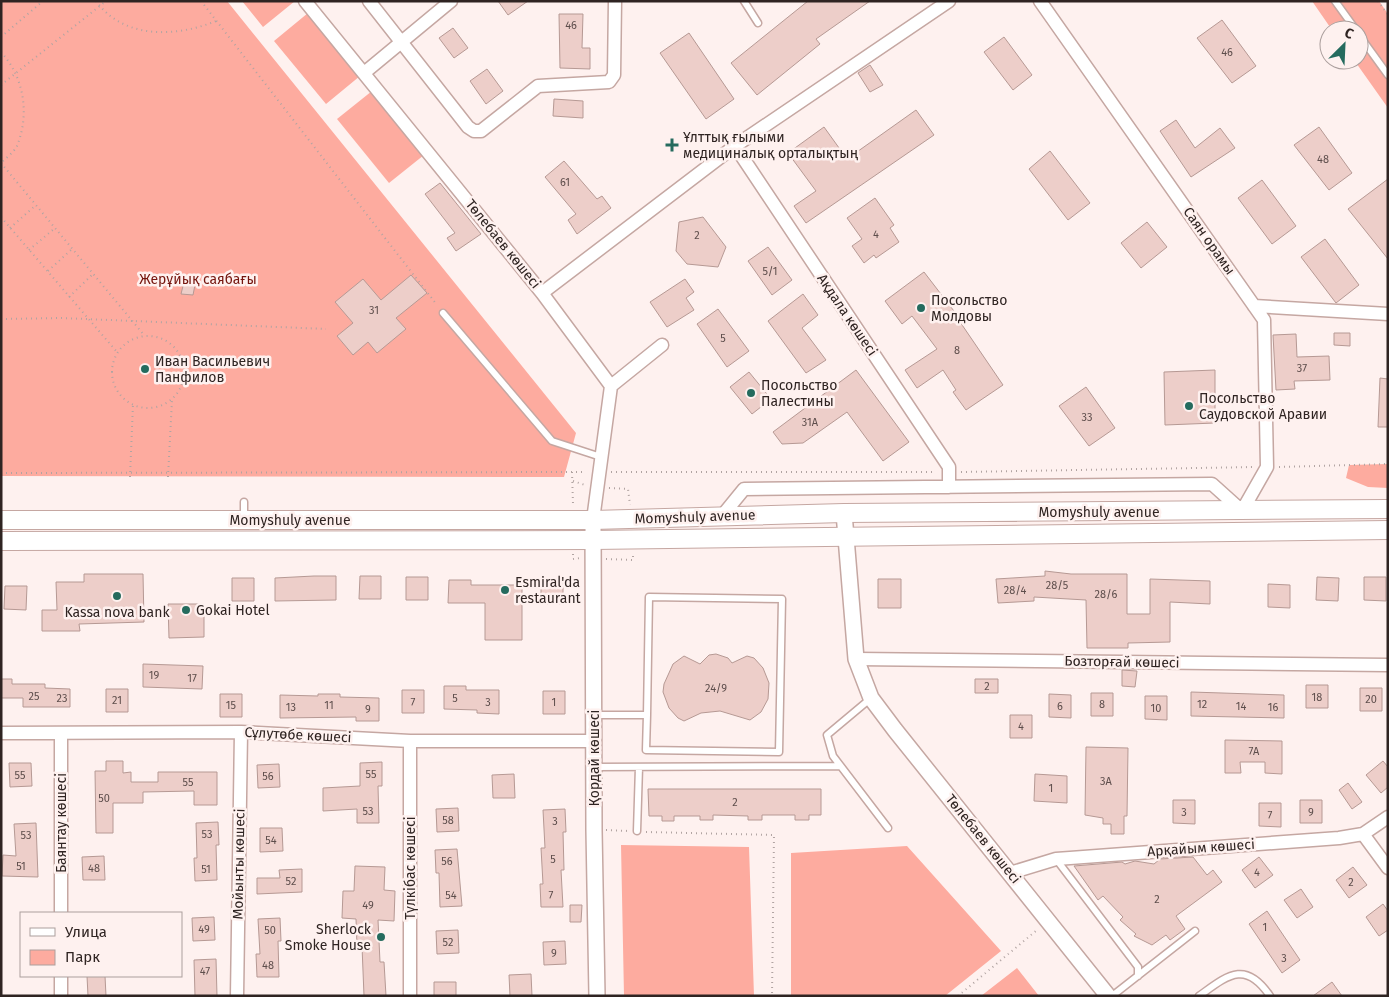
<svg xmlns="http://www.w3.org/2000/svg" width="1389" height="997" font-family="'Fira Sans',sans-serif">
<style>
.green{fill:#fdab9f}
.building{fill:#edcec9;stroke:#b69994}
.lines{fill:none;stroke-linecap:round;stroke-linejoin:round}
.service-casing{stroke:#c5a7a2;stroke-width:9}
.minor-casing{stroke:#c5a7a2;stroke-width:15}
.tertiary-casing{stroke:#c5a7a2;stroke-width:18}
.secondary-casing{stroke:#c5a7a2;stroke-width:20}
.path{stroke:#b1a4a2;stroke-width:2;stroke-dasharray:1 4;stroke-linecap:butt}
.service{stroke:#fff;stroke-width:6}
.minor{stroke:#fff;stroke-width:12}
.tertiary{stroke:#fff;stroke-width:15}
.secondary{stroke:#fff;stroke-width:18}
.poi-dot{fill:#256b5e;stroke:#fef1ef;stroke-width:2}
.labels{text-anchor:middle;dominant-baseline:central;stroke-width:5;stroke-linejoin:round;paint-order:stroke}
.number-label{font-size:11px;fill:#5e4e4c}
.poi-label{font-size:14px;fill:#2f2422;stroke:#fef1ef;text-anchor:start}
.street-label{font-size:14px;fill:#2f2422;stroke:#fef1ef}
.park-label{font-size:14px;fill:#75150e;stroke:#fef1ef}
</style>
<rect width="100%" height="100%" fill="#fef1ef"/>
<!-- green -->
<path class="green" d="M1,1H227L576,433L564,477L1,476Z
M242,1H295L263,27Z
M1312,1H1379L1388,14V108L1354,60H1359V30H1332Z
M308,13L360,76L326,104L274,41Z
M372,91L424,155L389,183L337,119Z
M1388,464V488L1368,487L1346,478L1349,465Z
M621,845L749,847L754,996H624Z
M907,846L1001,951L945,996H791V853Z
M1017,968L1039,996H981Z"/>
<!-- building -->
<path class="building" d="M498,1H528L508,15Z
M808,1H870L816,39L820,44L757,95L731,63Z
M559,14H583L582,48H590V69L560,68Z
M1222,20L1256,66L1232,83L1197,38Z
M453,28L468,48L454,58L439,38Z
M689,33L734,99L706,119L660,53Z
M1004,37L1032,75L1013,90L984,52Z
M870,65L883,85L870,92L858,73Z
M487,69L503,91L486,104L470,81Z
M554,99L583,101V118L553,116Z
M916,110L934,135L806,223L794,206L816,191L788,153L824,127L847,159Z
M1176,120L1195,148L1220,128L1235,148L1191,177L1160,131Z
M1319,127L1352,173L1329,190L1294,145Z
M1050,151L1090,203L1068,220L1029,169Z
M564,161L597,199L602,196L611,208L577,234L568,220L576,214L545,177Z
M1388,179V259L1348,209Z
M1262,180L1296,226L1272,244L1238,198Z
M440,183L481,234L456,251L447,238L455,233L425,194Z
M875,198L894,225L890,228L899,242L876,258L874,255L864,263L852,246L862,239L847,218Z
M703,217L726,247L718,267L687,264L676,251L679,222Z
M1147,222L1167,247L1141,268L1121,243Z
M1325,239L1359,285L1336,303L1301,257Z
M768,247L792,280L772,295L748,261Z
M924,272L957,315L956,316L1003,385L966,410L953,392L956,390L943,370L917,388L905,370L937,349L912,316L902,324L885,301Z
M411,275L427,293L396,318L406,329L377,353L368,342L353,355L337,336L353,323L335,302L363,279L381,300Z
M685,279L694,292L686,298L694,310L667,327L650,302Z
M184,282L195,285L193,295L181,294Z
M803,294L818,315L802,328L826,360L806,373L768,321Z
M718,309L749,351L727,367L697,324Z
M1334,333H1350V346L1334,345Z
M1296,334L1297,357L1329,356L1330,380L1294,381L1295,389L1276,390L1273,335Z
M856,370L909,442L883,461L847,412L803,443L782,444L773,432Z
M1215,370V423L1165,425L1164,372Z
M749,372L771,399L752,414L730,387Z
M1380,378L1388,379V427H1378Z
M1086,387L1115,428L1089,446L1059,406Z
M1045,571L1071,574H1127V614H1150V579L1210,581V604L1170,602V642L1128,643V648H1087L1086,600L1034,597V601L998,603L996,579L1045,576Z
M84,574H143L144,622L79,624L80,631H42V610H57L56,582H84Z
M314,576H336V600L275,601V578Z
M360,576H381V599H359Z
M406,577H428V600H406Z
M1317,577L1339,578L1338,601L1316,600Z
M1364,577H1386V601L1364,600Z
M232,578H254V601H232Z
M878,579H901V608H878Z
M449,580H471V585H522V640H485V603H448Z
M541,581H563V604H541Z
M1268,584L1290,585V608L1268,607Z
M5,586H27L26,610L4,609Z
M168,604H204V637L169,638Z
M716,654L728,658L732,663L747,656L754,658L763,668L769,683L768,699L761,712L750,720L720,711L701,713L684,721L678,718L669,708L663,692L664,684L673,664L684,656L700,664L709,655Z
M143,664L203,666L202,689L143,687Z
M1122,670L1137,671L1135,687L1122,686Z
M1,679H12V684H45V688L70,689V707H23V698H1Z
M975,679H998V693H975Z
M1306,685H1328V708H1306Z
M444,686H466V690H499V714L477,713V710L444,709Z
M1360,688H1382V711H1360Z
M106,689H128V712H106Z
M402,690H424V713H402Z
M543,691H565V714H543Z
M1191,692L1284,695V718L1191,716Z
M1091,693H1113V716H1091Z
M220,694H242V717H220Z
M318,694H340V697L379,698V721H356V717L280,718V695L318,696Z
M1049,694L1071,695V718L1049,717Z
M1145,696H1167V720L1145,719Z
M1010,715H1032V738H1010Z
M1225,740L1282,741V774L1265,773V762H1240L1241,773H1225Z
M1086,747L1128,748L1127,816H1124V834H1111V824H1103V818L1085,815Z
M106,761H123V773L131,772V782H158V772H217V805H194V791L143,792V803H113V833H96L95,771H106Z
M1383,761L1388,767V787L1381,793L1366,775Z
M382,762V786H378L379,823H357V809L323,811V788L360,786V763Z
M9,763H31L32,786L10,787Z
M279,764L280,787L258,788L257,765Z
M514,774L515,798H493L492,775Z
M1035,774L1067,776V803L1034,801Z
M1348,783L1362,802L1352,809L1339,790Z
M648,789H821V815H809V820H795V815H762V820H748V816L713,815V820H700V816H674V821H662V816H649Z
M1173,800H1195V824L1173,823Z
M1300,800H1322V823H1300Z
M1259,803H1281V827L1259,826Z
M458,808L459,831L437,832L436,809Z
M565,809L566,832H563L564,870H561L563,907H541L540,884H543L541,848H545L543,810Z
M218,822L219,845H216L217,880L195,881L194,858H197L196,823Z
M36,823L38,877L2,876L3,855L16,856L14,824Z
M260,828H282L283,851L260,852Z
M457,849L462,906L440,907L439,873H436L435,850Z
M104,856L105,880H83L82,857Z
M1193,857L1207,875L1213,870L1222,882L1176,916L1185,929L1170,940L1166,935L1152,945L1134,936L1136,934L1120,920L1123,917L1103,896L1098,900L1074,866L1122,862L1125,864L1135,861L1154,864L1160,859Z
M1259,857L1273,875L1255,888L1242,870Z
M355,866L385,867L384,890L395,891L394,921L378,920L380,962H384L386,996H364L362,946H357L356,919L342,918L343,891H354Z
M1353,867L1367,885L1349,898L1336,880Z
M302,869V892L257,894V878H280L279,870Z
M1301,889L1313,907L1297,918L1284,900Z
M1383,904L1388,911V930L1379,936L1366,917Z
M570,905H582L581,922H570Z
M1267,911L1300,960L1282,973L1249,924Z
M214,917L215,940L193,941L192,918Z
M280,918L281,941H278L279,977H257L256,954H260L258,919Z
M458,930L459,953L437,954L436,931Z
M565,941L566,964L544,965L543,942Z
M216,959L217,996H195L194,960Z
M531,974L532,996H510L509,975Z
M87,976H105L106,996H88Z
M434,982H456V996H434Z
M1332,982L1342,996H1313Z"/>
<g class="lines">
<!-- service casing -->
<g class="service-casing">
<path id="service" d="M744,1L758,23
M1335,1L1356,30
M1359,35L1388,75
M443,313L552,441L601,457
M244,518V502
M870,699L827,735L833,756L888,828
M594,715H647L646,750L779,752L782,599L649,597L647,715
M595,767L840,766
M637,831L639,767
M1056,859L1138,967V976
M1112,996L1195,931
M1199,996C1227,976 1245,959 1270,996"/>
</g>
<!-- minor casing -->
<g class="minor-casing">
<path id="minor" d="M305,1L542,293L611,386L593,520
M369,1L468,127L474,131H481L538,86L609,82L614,75L615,1
M364,73L451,1
M735,146L949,467V487
M542,293L735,146L949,1
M1254,306L1388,314
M611,386L662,345
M722,516L744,489L1212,484L1242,511L1267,467L1264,320L1040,1
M856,659L1388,665
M1,733L241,732L410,741H594
M1363,834L1388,868
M1010,873L1056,859L1070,858L1339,838L1363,834L1388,817
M61,913V733
M61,996V976
M237,996L241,732
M410,996V741"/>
</g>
<!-- tertiary casing -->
<g class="tertiary-casing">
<path id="tertiary" d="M844,513L856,659L871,698L895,730L1108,996
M593,520L594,830L597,996"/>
</g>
<!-- secondary casing -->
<g class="secondary-casing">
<path id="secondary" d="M1,520H593L844,513L1388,509
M1,541L593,540L1388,530"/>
</g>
<!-- path -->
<path class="path" d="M96,1C124,40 177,37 216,21
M201,1L437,305
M1378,1L1388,15
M1,37L43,1
M1,52C24,77 30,114 17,146C14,152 6,158 1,163
M1,85L106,1
M1,163L144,335
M1,217L117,352
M10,228L36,205
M29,250L55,228
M48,271L72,249
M69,297L93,274
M1,319L61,318L326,329
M112 372a36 36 0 1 1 72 0a36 36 0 1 1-72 0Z
M1279,467L1388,464
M572,472L573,504
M611,472H936
M961,472L1254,467
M1,473L586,472
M130,477L133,404
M168,477L172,400
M573,481L585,485
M609,488L628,489L630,505
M573,554V559L581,558
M606,559L633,560V555
M606,830L629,831
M646,832L774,835L772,996
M958,996L1037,930"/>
<!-- service -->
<use href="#service" class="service"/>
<!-- minor -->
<use href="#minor" class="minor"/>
<!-- tertiary -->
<use href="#tertiary" class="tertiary"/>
<!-- secondary -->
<use href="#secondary" class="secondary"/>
</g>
<!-- markers -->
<g class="poi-dot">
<path d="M669.5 137.5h5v5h5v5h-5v5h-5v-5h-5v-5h5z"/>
<circle cx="921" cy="308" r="5"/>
<circle cx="145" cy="369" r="5"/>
<circle cx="751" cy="393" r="5"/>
<circle cx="1189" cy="406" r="5"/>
<circle cx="505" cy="590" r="5"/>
<circle cx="117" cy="596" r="5"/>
<circle cx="186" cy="610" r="5"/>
<circle cx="381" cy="937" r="5"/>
</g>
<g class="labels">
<!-- number labels -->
<g class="number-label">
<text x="571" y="25">46</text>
<text x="1227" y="52">46</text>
<text x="1323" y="159">48</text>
<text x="565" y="182">61</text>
<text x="876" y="234">4</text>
<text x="697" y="235">2</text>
<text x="770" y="271">5/1</text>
<text x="374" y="310">31</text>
<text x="723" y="338">5</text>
<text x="957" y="350">8</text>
<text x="1302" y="368">37</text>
<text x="1087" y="417">33</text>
<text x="810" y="422">31А</text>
<text x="1057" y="585">28/5</text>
<text x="1015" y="590">28/4</text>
<text x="1106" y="594">28/6</text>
<text x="154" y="675">19</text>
<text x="192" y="678">17</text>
<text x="987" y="686">2</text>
<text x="716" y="688">24/9</text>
<text x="34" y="696">25</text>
<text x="1317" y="697">18</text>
<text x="62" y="698">23</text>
<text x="455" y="698">5</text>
<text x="1371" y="699">20</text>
<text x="117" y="700">21</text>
<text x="413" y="702">7</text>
<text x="488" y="702">3</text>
<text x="554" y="702">1</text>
<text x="1102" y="704">8</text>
<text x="1202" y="704">12</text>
<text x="231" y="705">15</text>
<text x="329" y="705">11</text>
<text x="1060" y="706">6</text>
<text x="1241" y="706">14</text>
<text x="291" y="707">13</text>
<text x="1273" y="707">16</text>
<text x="1156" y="708">10</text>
<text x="368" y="709">9</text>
<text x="1021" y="726">4</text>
<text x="1254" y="751">7А</text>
<text x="371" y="774">55</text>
<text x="20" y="775">55</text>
<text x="268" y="776">56</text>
<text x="1106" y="781">3А</text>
<text x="188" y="782">55</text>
<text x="1051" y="788">1</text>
<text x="104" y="798">50</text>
<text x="735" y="802">2</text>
<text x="368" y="811">53</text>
<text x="1184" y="812">3</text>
<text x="1311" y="812">9</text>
<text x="1270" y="815">7</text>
<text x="448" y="820">58</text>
<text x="555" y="821">3</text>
<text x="207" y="834">53</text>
<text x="26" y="835">53</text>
<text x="271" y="840">54</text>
<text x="553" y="859">5</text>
<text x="447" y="861">56</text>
<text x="21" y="866">51</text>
<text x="94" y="868">48</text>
<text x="206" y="869">51</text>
<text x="1257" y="872">4</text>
<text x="291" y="881">52</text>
<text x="1351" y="882">2</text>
<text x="451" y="895">54</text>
<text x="551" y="895">7</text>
<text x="1157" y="899">2</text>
<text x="368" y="905">49</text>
<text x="1265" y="927">1</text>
<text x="204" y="929">49</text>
<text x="270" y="930">50</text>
<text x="448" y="942">52</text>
<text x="554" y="953">9</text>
<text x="1284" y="958">3</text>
<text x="268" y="965">48</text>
<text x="205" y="971">47</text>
</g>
<!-- poi labels -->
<g class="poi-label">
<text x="683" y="137">Ұлттық ғылыми<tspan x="683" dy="16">медициналық орталықтың</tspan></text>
<text x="931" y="300">Посольство<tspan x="931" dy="16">Молдовы</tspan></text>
<text x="155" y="361">Иван Васильевич<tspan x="155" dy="16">Панфилов</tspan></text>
<text x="761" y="385">Посольство<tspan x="761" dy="16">Палестины</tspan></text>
<text x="1199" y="398">Посольство<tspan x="1199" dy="16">Саудовской Аравии</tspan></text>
<text x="515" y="582">Esmiral'da<tspan x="515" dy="16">restaurant</tspan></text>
<text x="196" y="610">Gokai Hotel</text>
<text x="117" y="612" text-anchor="middle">Kassa nova bank</text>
<text x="371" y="929" text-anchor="end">Sherlock<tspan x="371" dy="16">Smoke House</tspan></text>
</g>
<!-- street labels -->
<g class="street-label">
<text transform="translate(1209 241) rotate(55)">Саян орамы</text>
<text transform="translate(503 244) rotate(51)">Төлебаев көшесі</text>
<text transform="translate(847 315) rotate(56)">Ақдала көшесі</text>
<text x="1099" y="512">Momyshuly avenue</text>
<text transform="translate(695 517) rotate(-2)">Momyshuly avenue</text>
<text x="290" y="520">Momyshuly avenue</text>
<text transform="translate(1122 662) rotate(1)">Бозторғай көшесі</text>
<text transform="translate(298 735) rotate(3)">Сұлутөбе көшесі</text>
<text transform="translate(594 758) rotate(-90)">Қордай көшесі</text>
<text transform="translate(61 823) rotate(-90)">Баянтау көшесі</text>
<text transform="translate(983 839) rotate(51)">Төлебаев көшесі</text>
<text transform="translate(1201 848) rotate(-4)">Арқайым көшесі</text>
<text transform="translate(239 864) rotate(-89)">Мойынты көшесі</text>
<text transform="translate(410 868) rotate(-90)">Түлкібас көшесі</text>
</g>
<!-- park labels -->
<g class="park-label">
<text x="198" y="279">Жерұйық саябағы</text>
</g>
</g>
<!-- border -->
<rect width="1389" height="997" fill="none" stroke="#2f2422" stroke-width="5"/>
<!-- legend -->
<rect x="20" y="912" width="162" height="65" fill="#fef1ef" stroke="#ab9f9d"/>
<rect x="30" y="928" width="25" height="8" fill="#ffffff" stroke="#ab9f9d"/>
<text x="65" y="937" font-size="15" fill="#2f2422">Улица</text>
<rect x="30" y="950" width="25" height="15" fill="#fdab9f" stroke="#ab9f9d"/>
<text x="65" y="962" font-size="15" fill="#2f2422">Парк</text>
<!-- north arrow -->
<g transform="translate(1344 45) rotate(24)"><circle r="24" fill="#fef1ef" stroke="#ab9f9d"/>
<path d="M0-4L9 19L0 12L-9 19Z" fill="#256b5e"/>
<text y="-8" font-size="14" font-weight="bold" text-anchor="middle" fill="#2f2422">С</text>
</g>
</svg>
